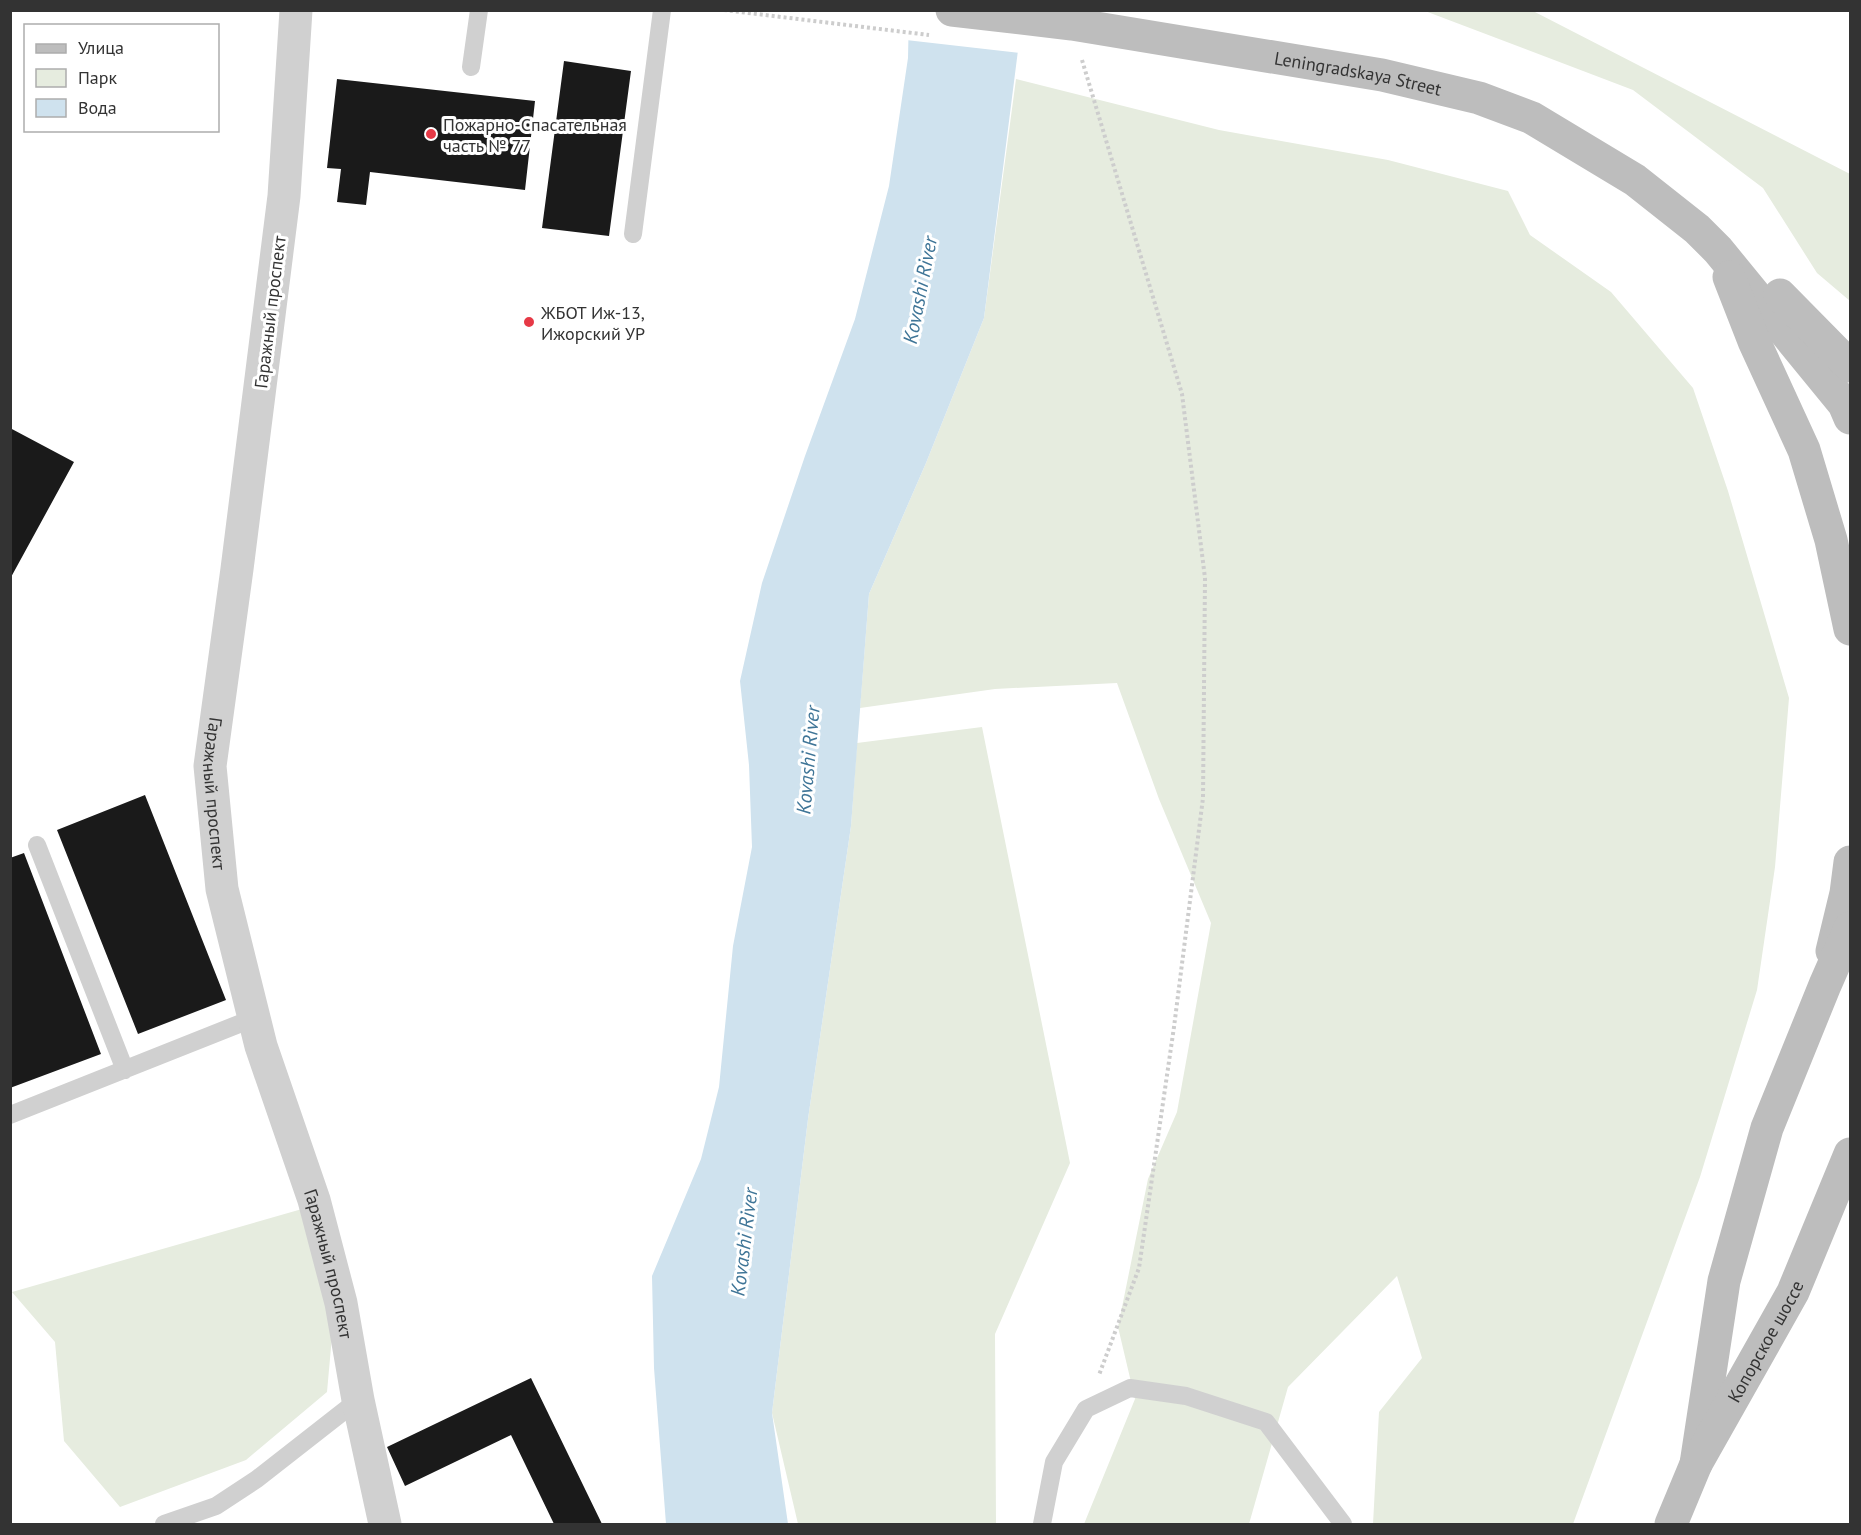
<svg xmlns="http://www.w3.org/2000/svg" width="1861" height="1535" font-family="'PT Sans',sans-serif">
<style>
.green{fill:#e6ecdf}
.water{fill:#cfe2ee}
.pier{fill:#fff}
.building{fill:#1a1a1a}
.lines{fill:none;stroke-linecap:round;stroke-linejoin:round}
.path{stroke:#cdcdcd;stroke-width:4;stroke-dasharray:3 3;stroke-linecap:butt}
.lane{stroke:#d0d0d0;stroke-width:18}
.street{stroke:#d0d0d0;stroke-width:33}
.secondary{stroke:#bdbdbd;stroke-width:33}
.poi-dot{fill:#e63946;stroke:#fff;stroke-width:2}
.labels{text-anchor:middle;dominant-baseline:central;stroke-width:6;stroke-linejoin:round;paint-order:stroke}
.street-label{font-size:18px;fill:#333;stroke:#fff}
.poi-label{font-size:18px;fill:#333;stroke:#fff;text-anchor:start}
.water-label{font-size:20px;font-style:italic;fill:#3f7597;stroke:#fff}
</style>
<rect width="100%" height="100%" fill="#fff"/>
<!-- green -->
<path class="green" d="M1425,11H1533L1850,174V301L1817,273L1763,188L1633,90Z
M1016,79L1219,130L1388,160L1508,191L1530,235L1611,292L1693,388L1728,491L1789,698L1775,867L1757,990L1700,1177L1573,1524H1373L1379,1412L1422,1358L1397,1276L1288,1387L1249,1524H1084L1135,1399L1118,1327L1148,1179L1177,1112L1211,923L1159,799L1117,683L995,689L860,708L869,594L926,463L984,318Z
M982,727L1070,1163L995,1334L996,1524H798L772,1413L808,1119L851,826L857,743Z
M302,1209L333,1325L327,1392L246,1460L120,1507L64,1441L55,1342L12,1292Z"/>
<!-- water -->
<path class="water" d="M909,11H1023L984,318L926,463L869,594L851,826L808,1119L772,1413L788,1524H666L654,1368L652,1276L701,1159L719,1087L733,946L752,847L749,765L740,681L762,583L805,456L855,319L889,186L908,58Z"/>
<!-- pier -->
<path class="pier" d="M906,10H1026L1021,53L906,40Z"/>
<!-- building -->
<path class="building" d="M564,61L631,71L609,236L542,228Z
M337,79L535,101L525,190L370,172L366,205L337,202L341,169L327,168Z
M10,428L74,462L10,579Z
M145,795L226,1000L138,1034L57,830Z
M24,853L101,1054L10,1088V858Z
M531,1378L602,1524H554L511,1435L405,1486L387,1447Z"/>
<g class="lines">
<!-- path -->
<path class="path" d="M724,10L929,35
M1082,60L1182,394L1205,578L1203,798L1174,1027L1139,1268L1099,1375"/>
<!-- lane -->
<path class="lane" d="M471,67L479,10
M633,234L662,10
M37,845L125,1070
M10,1115L254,1018
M164,1524L216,1506L257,1479L358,1400
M1042,1524L1054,1462L1086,1409L1130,1388L1186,1396L1266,1422L1343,1524"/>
<!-- street -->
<path class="street" id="s1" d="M296,10L284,196L237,569L210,766L222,889L261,1046L314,1200L341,1303L358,1400L385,1524"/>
<!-- secondary -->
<g class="secondary">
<path id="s2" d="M952,10L1072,24L1382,75L1479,98L1532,118L1635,180L1697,229L1718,250L1844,404L1850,418"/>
<path d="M1729,277L1754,341L1804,450L1831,540L1850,629"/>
<path d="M1780,295L1850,366"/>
<path d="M1832,951L1846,893L1850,862"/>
<path d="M1696,1464L1724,1281L1767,1128L1825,985L1850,928"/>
<path id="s3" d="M1671,1524L1696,1464L1793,1292L1850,1154"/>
</g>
</g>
<!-- markers -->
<g class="poi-dot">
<circle cx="431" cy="134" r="6"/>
<circle cx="529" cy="322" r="6"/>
</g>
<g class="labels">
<!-- street labels -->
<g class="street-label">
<text stroke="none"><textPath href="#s2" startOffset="411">Leningradskaya Street</textPath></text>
<text transform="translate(270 312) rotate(-83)">Гаражный проспект</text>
<text stroke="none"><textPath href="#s1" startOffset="789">Гаражный проспект</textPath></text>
<text stroke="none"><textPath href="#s1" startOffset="1275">Гаражный проспект</textPath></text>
<text stroke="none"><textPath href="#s3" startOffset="206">Копорское шоссе</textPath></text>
</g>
<!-- poi labels -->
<g class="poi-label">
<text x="443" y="124">Пожарно-Спасательная<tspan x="443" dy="21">часть № 77</tspan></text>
<text x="541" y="312">ЖБОТ Иж-13,<tspan x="541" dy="21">Ижорский УР</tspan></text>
</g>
<!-- water labels -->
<g class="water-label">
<text transform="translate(920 290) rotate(-79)">Kovashi River</text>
<text transform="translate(808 760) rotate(-85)">Kovashi River</text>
<text transform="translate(744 1242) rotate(-83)">Kovashi River</text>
</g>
</g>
<!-- border -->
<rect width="1861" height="1535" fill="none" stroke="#333333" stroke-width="24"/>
<!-- legend -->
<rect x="24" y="24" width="195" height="108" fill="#ffffff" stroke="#adadad" stroke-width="1.5"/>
<rect x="36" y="44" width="30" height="9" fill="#bdbdbd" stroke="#adadad" stroke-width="1.5"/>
<text x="78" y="54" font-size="18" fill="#333333">Улица</text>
<rect x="36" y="69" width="30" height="18" fill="#e6ecdf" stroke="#adadad" stroke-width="1.5"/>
<text x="78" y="84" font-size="18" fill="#333333">Парк</text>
<rect x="36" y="99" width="30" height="18" fill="#cfe2ee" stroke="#adadad" stroke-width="1.5"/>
<text x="78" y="114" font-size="18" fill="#333333">Вода</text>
</svg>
